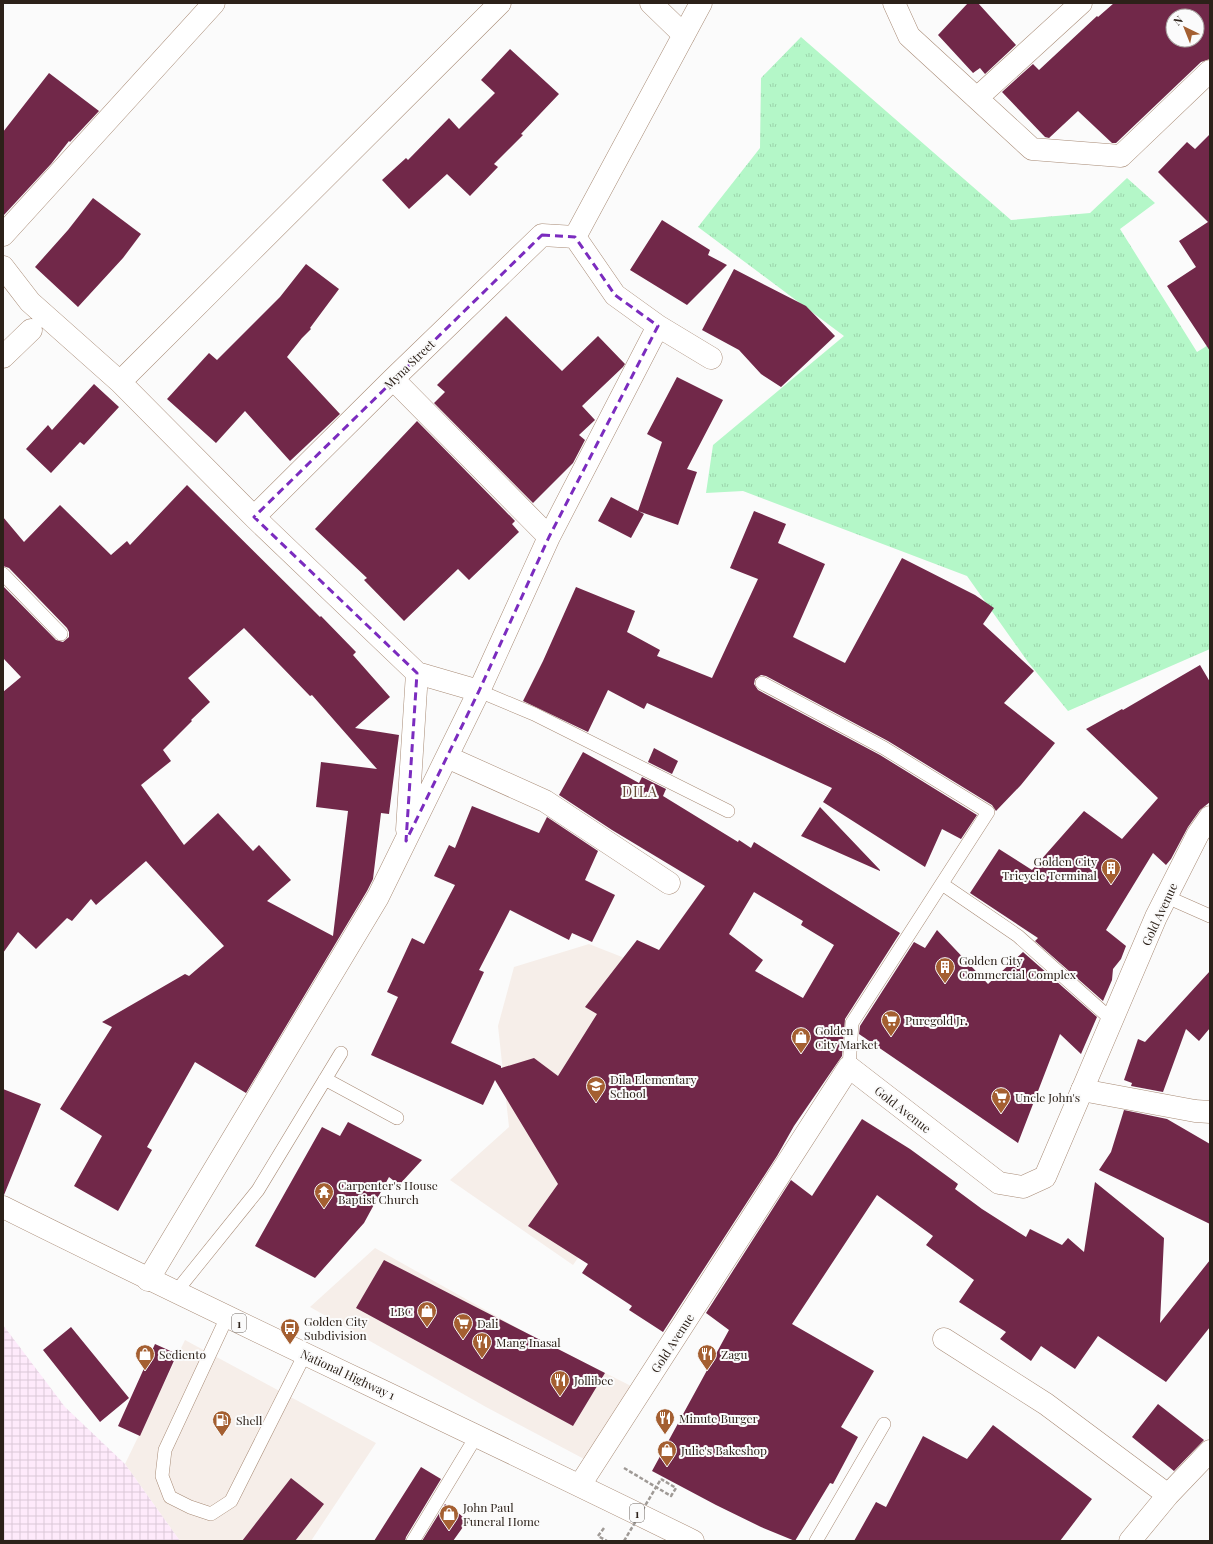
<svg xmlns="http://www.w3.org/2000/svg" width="1213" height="1544" font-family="'Playfair Display',serif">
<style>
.built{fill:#f6eee9}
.industrial{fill:url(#industrial-grid)}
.grass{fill:url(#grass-tufts)}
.building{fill:#712849;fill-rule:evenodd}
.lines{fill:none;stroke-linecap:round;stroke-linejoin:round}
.lane-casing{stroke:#a88b76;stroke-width:14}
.street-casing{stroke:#a88b76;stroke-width:23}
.secondary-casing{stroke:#a88b76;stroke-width:23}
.highway-casing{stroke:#a88b76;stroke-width:23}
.path{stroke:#9f9a96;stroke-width:2.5;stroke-dasharray:4 2;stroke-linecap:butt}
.lane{stroke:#fff;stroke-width:13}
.street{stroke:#fff;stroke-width:22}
.secondary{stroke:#fff;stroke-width:22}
.highway{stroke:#fff;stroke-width:22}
.path-bridge{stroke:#9f9a96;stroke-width:2.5;stroke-dasharray:4 2;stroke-linecap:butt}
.marked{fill:none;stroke:#7b2cbf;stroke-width:3;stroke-dasharray:8 5;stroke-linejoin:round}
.labels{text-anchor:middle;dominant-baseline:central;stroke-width:4;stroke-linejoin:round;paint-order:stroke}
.shield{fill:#fbfbfb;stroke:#6a625d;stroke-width:1}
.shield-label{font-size:11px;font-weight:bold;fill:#2c2119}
.street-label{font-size:12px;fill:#2c2119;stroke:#fbfbfb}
.poi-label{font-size:12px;fill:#2c2119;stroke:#fbfbfb;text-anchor:start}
.quarter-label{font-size:14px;letter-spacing:1px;fill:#654b38;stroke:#fbfbfb}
</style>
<defs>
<pattern id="industrial-grid" width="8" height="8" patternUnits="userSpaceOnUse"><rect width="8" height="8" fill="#feeafb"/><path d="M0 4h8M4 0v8" fill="none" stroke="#dac8d7"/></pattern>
<pattern id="grass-tufts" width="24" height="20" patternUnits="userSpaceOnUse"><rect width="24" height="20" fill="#b4f7c8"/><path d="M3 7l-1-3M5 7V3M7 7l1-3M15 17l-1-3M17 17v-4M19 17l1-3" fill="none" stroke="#9bd3ab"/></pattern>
</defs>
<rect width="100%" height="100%" fill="#fbfbfb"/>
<!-- built -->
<path class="built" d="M589,944L622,957L737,1029L573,1265L450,1180L509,1127L498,1026L514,967Z
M375,1248L530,1335L633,1387L586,1460L486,1407L310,1307Z
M185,1340L376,1443L311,1541H180L125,1464Z"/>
<!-- industrial -->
<path class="industrial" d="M3,1325L65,1407L125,1464L180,1541H3Z"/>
<!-- grass -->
<path class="grass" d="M801,37L1011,220L1090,213L1127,178L1155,203L1120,229L1197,352L1210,344V649L1068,711L1028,662L967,576L743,491L706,493L713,445L844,336L698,227L760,148L761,78Z"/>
<!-- building -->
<path class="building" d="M968,3H978L1016,45L985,74L980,68L973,73L938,35Z
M1114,3H1210V59L1201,62L1116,143H1112L1078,111L1049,138L1045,137L1002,92L1033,64L1039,70L1097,16L1098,17ZM1173,16H1197V40H1173Z
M510,49L559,94L521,134L523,135L494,164L498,167L470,196L447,174L409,209L382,180L406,158L408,160L449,118L459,129L495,93L481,80Z
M49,73L99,111L70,142L69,141L51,164L3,216V132Z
M1210,134V351L1167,286L1196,267L1179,241L1208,222L1158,172L1187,142L1195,149Z
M93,198L141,234L123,258L78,307L35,267L68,230Z
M662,220L710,250L708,255L727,265L687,305L630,270Z
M306,264L339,289L310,328L311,329L302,338L287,357L340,414L290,461L245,411L216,443L167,399L209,353L217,360L280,297Z
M734,269L806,306L835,336L781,387L761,374L739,350L702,330Z
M506,316L562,371L598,336L625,364L623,367L582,406L595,420L579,435L585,440L573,463L533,503L434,403L445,392L437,385Z
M677,377L723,400L687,469L697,472L678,525L638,511L662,442L647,434Z
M94,384L119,407L84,445L80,442L51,473L26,449L48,425L52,430Z
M417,421L515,521L512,524L519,532L469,580L458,569L404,621L364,580L367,578L315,529Z
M187,485L320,617L321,616L356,652L353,655L390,697L355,728L399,735L389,814L381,813L373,879L367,891L246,1093L195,1062L147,1147L152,1150L118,1211L74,1186L102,1136L60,1109L112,1027L102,1022L185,974L189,976L224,946L146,861L96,905L91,899L72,921L67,918L36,949L18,932L3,953V692L21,677L3,658V586L56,640L63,642L69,637V632L67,628L9,568L3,566V517L24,542L60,505L111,555L127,541L130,545ZM244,628L310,696L312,695L377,769L321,762L316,807L348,811L333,936L267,901L291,880L259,845L253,851L218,813L184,845L141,785L171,761L163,750L192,721L191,720L210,702L188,678Z
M611,497L644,514L631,538L598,521Z
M754,511L786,524L778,543L825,564L793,637L845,663L902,558L975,595L994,608L983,624L1034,671L1004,703L1055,743L1021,785L996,811L992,805L888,741L766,676L761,675L755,679L754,684L758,690L880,755L977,815L961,839L942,829L925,867L823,802L832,788L647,703L644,709L608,690L588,732L523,701L543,661L576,587L635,611L627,632L660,650L657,656L712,678L758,579L730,568Z
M1200,665L1210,682V802L1200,810L1188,827L1171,859L1166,865L1153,853L1106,930L1126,946L1121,959L1113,969L1112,980L1103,1001L1035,941L1038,938L970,893L999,849L1032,870L1084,811L1122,839L1158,798L1086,729L1122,709L1123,710Z
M654,748L678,761L672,774L648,762Z
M583,752L639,783L642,777L666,789L663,796L738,842L739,840L751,848L754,842L900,933L845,1019L842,1056L794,1126L777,1156L663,1332L629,1310L632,1306L582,1273L588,1264L528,1226L558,1184L495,1080L483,1105L371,1055L398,997L387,992L412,938L424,944L455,885L434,876L449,845L455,848L472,806L539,833L547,817L598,851L585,880L615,895L592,942L572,933L569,940L510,910L479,970L484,972L451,1043L501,1066V1068L534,1058L558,1076L597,1014L585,1007L637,940L659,950L705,886L612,830L559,795ZM754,892L803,921L801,925L834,945L803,998L755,971L763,960L729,934Z
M820,807L880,870V871L801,836Z
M937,930L988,984L1023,952L1097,1017L1081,1054L1060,1034L1018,1143L859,1034L860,1026L914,942L925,948Z
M1210,971V1028L1199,1041L1186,1029L1163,1092L1131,1086L1132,1083L1124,1080L1138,1039L1145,1042Z
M3,1089L41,1104L4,1195H3Z
M1124,1110L1167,1119L1210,1144V1224L1099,1170L1111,1152Z
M862,1119L910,1149L958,1184L955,1189L982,1209L1026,1237L1030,1229L1062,1245L1068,1238L1084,1252L1095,1182L1164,1238L1160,1323L1210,1260V1327L1166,1382L1098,1336L1075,1369L1041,1346L1031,1361L1000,1339L1006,1332L959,1302L974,1280L926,1245L933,1236L877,1195L792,1324L874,1371L841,1427L858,1437L833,1484L830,1483L795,1541L761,1527L716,1505L652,1471L729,1330L706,1313L791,1180L812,1196Z
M348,1122L422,1160L399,1185L389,1177L364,1223L315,1278L255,1246L322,1127L340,1136Z
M384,1260L605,1373L573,1426L356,1308Z
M71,1327L129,1398L100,1422L43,1350Z
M155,1344L177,1354L140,1436L118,1426Z
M1158,1404L1204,1440L1174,1471L1132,1437Z
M993,1425L1092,1499L1060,1541H854L876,1502L886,1507L923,1436L967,1459Z
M421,1467L441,1479L406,1537L405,1541H374Z
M291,1478L324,1504L295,1541H242Z
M445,1504L468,1520L453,1541H422Z"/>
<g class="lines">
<!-- lane casing -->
<g class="lane-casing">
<path id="lane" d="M3,574L61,634
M762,683L884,748L988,812L852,1023L849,1067
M479,691L534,714L728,811
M942,884L1018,936L1112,1020
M1167,897L1210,916
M325,1079L397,1118
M175,1293L258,1190L341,1053
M227,1317L165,1450L162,1476L170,1497L190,1507L211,1514L231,1501L305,1354
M413,1541L477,1435
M816,1541L884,1424"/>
</g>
<!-- street casing -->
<g class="street-casing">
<path id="street" d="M651,3L684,35
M894,3L909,36L1032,149L1121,156L1210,71
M977,98L1081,3
M3,235L214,3
M575,237L701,3
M575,237L615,295L658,326L711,358
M3,267L30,302L120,382L254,517L417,673L479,691
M3,357L31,330
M393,379L549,537
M120,382L500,3
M254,517L393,379L542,235L575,237
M447,757L545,801L669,883
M407,830L417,673
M1082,1090L1195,1111L1210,1112
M148,1280L378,897L479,691L549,537L658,326
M944,1339L1046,1404L1168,1495
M1130,1541L1168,1495L1210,1451"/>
</g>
<!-- secondary casing -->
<g class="secondary-casing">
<path id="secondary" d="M580,1485L849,1067L999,1183L1023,1187L1045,1177L1156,917L1198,834L1210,817"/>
</g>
<!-- highway casing -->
<g class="highway-casing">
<path id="highway" d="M3,1207C231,1321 464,1428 693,1541"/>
</g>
<!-- path -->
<path class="path" d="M624,1468L671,1496L676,1488L661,1479
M604,1528L598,1536L607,1541"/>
<!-- lane -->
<use href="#lane" class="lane"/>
<!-- street -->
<use href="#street" class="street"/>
<!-- secondary -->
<use href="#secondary" class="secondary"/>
<!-- highway -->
<use href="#highway" class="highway"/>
<!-- path-bridge -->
<path class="path-bridge" d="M624,1541L661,1479"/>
</g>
<!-- marked area -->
<path class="marked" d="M542,235L575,237L615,295L658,326L549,537L479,691L406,841L417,673L254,517Z"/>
<!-- icons -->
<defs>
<g id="building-pin" transform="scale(1)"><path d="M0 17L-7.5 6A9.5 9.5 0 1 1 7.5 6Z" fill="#a45f31" stroke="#fbfbfb"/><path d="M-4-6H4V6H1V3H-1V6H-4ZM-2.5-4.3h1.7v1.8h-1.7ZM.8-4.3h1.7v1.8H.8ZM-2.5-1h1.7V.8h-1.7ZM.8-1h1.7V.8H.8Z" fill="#fff"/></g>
<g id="supermarket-pin" transform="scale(1)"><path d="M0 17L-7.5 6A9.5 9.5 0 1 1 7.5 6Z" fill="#a45f31" stroke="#fbfbfb"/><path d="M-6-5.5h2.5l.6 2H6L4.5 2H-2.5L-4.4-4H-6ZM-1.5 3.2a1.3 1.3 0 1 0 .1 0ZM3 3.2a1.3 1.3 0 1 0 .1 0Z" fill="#fff"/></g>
<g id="shop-pin" transform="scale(1)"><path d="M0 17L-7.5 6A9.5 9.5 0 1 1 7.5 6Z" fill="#a45f31" stroke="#fbfbfb"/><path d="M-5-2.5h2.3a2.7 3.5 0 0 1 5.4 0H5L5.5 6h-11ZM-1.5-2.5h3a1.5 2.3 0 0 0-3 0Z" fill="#fff"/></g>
<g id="school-pin" transform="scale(1)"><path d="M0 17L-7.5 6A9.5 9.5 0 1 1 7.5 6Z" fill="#a45f31" stroke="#fbfbfb"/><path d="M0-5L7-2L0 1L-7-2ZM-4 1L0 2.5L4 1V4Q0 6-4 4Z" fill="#fff"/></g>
<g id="temple-pin" transform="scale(1)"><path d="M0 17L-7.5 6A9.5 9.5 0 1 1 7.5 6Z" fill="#a45f31" stroke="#fbfbfb"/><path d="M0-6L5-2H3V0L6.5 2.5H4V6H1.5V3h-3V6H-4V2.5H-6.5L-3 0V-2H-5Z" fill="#fff"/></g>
<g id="bus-pin" transform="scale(1)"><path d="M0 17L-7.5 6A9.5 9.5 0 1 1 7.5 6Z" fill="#a45f31" stroke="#fbfbfb"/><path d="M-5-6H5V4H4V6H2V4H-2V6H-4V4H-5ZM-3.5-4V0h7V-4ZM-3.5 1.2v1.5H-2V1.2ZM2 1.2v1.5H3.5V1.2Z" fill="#fff"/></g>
<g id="restaurant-pin" transform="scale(1)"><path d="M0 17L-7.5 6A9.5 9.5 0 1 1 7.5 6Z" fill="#a45f31" stroke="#fbfbfb"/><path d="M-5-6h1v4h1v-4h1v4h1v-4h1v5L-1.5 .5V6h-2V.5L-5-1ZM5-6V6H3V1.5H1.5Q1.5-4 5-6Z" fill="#fff"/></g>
<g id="fuel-pin" transform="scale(1)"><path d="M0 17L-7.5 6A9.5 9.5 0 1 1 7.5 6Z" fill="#a45f31" stroke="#fbfbfb"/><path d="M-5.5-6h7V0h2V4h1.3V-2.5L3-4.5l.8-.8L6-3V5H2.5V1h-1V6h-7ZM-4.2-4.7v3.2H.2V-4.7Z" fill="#fff"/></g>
</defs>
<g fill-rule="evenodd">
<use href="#building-pin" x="1111" y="868"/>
<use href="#building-pin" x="945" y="967"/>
<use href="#supermarket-pin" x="891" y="1020"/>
<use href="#shop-pin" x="801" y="1037"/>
<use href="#school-pin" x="596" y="1086"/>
<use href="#supermarket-pin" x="1001" y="1097"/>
<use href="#temple-pin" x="324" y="1192"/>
<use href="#shop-pin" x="427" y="1311"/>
<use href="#supermarket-pin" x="463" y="1323"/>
<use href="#bus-pin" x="290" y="1328"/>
<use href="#restaurant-pin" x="482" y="1342"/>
<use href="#shop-pin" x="145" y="1354"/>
<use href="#restaurant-pin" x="707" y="1354"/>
<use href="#restaurant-pin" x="560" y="1380"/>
<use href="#restaurant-pin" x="665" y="1418"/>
<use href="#fuel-pin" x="222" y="1420"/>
<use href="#shop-pin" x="667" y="1450"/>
<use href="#shop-pin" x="449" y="1514"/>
</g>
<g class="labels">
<!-- shield labels -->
<g class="shield">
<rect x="232" y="1314" width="14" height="18" rx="3"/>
<rect x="630" y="1504" width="14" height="18" rx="3"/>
</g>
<g class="shield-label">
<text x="239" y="1323">1</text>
<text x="637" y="1513">1</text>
</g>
<!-- street labels -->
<g class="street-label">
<text transform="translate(409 364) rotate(-44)">Myna Street</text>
<text transform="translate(1159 914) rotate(-65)">Gold Avenue</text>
<text transform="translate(903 1109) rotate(38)">Gold Avenue</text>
<text transform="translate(672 1343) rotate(-57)">Gold Avenue</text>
<text transform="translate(348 1374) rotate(25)">National Highway 1</text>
</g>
<!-- poi labels -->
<g class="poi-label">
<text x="1097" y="861" text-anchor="end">Golden City<tspan x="1097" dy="14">Tricycle Terminal</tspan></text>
<text x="959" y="960">Golden City<tspan x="959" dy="14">Commercial Complex</tspan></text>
<text x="905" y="1020">Puregold Jr.</text>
<text x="815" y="1030">Golden<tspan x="815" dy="14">City Market</tspan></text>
<text x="610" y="1079">Dila Elementary<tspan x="610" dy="14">School</tspan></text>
<text x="1015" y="1097">Uncle John's</text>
<text x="338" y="1185">Carpenter's House<tspan x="338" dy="14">Baptist Church</tspan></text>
<text x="413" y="1311" text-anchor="end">LBC</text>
<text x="304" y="1321">Golden City<tspan x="304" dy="14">Subdivision</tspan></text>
<text x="477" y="1323">Dali</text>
<text x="496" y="1342">Mang Inasal</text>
<text x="159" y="1354">Sediento</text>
<text x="721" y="1354">Zagu</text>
<text x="574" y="1380">Jollibee</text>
<text x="679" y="1418">Minute Burger</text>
<text x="236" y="1420">Shell</text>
<text x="681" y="1450">Julie's Bakeshop</text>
<text x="463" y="1507">John Paul<tspan x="463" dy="14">Funeral Home</tspan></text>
</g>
<!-- quarter labels -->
<g class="quarter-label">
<text x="640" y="791">DILA</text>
</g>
</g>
<!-- border -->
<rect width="1213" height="1544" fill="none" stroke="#2c2119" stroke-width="8"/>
<!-- north arrow -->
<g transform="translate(1185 28) rotate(317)"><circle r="19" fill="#fbfbfb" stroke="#a8a4a1"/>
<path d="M0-3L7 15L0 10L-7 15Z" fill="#a45f31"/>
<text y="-6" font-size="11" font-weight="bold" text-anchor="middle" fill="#2c2119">N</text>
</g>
</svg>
